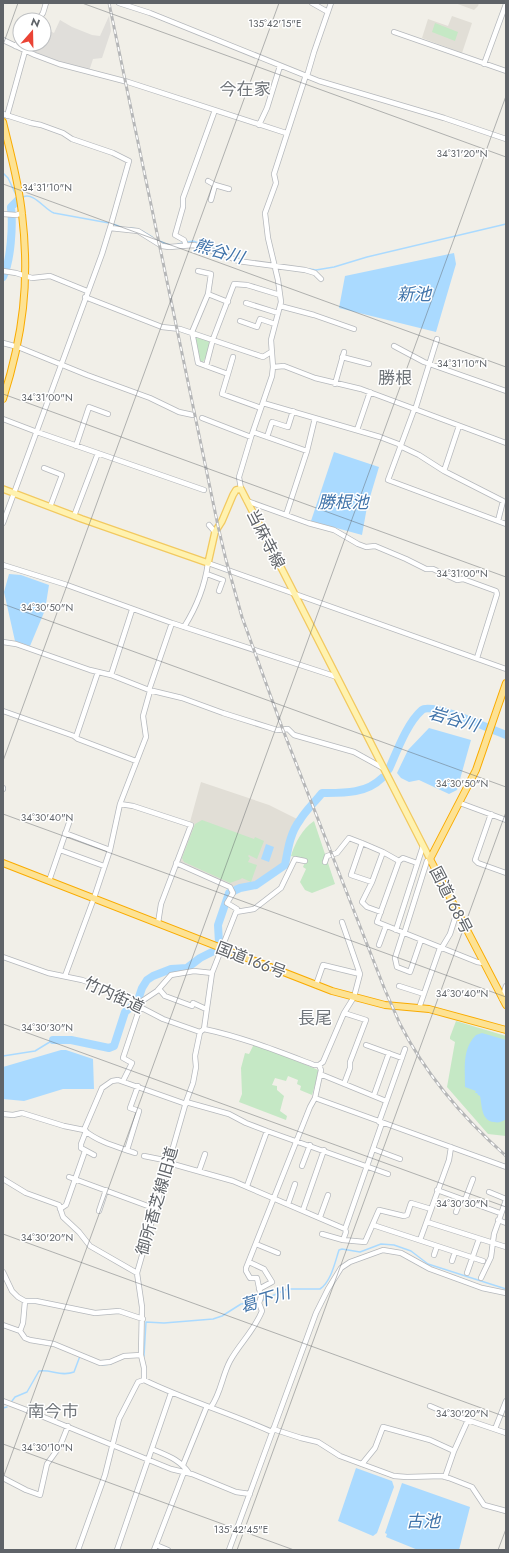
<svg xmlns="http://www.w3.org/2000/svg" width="509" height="1553" font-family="Jost,'Noto Sans JP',sans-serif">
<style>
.industrial{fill:#e0deda}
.education{fill:#e1ded6}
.green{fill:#c5e8c5}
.water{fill:#aadaff}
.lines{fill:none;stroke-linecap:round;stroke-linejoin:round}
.stream{stroke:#aadaff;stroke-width:1.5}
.river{stroke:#aadaff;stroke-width:8}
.minor-casing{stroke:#b5b8bc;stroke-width:6}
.major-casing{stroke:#f2c960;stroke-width:8}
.highway-casing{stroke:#f9ab00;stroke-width:8}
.minor{stroke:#fff;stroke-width:4.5}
.major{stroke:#fff2af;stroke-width:5.5}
.highway{stroke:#fde293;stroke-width:6}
.rail-casing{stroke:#b6b7b8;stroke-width:3}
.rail{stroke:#fff;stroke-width:1.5;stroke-dasharray:4.5;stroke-linecap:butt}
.ticks{fill:none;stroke:#5f6368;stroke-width:1;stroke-opacity:0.45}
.labels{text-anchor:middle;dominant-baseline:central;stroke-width:3;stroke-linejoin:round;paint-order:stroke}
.street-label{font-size:16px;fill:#5f6368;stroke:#fff}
.neighbourhood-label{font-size:17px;fill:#70757a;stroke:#fff}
.water-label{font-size:17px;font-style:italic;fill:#4174aa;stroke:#fff}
.ticks-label{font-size:10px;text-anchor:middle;fill:#5f6368;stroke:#fff;stroke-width:3;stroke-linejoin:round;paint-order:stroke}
</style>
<rect width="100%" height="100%" fill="#f1efe8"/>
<!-- industrial -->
<path class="industrial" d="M109,16L111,31L102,58L93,59L89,71L32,53L35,44H44V28L54,33L60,20L72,27L92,35L100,36Z"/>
<!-- education -->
<path class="education" d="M455,3H479L478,6L474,10Z
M452,16L472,23L462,53L422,38L428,19L448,26Z
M201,782L269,805L297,819L287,848L285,864L257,883L235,887L215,880L180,863L181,858L194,823L190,822Z"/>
<!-- green -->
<path class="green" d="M435,23L458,32L455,41L432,32Z
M196,337L212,341L207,355L203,362L199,361L194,338Z
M202,820L254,839L255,837L264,841L257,859L249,855L248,856L250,858L248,862L257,865L251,882L242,878L241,879L230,883L184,862L182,858L195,824Z
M314,821L335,884L312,893L305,890L300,882L306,869L303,867L306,860L291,856C295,843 302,829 314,821Z
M456,1021L506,1036V1136L488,1134L447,1087L455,1042L450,1039V1037Z
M254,1044L316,1069L319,1071L312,1095L300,1090L301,1086L297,1084L298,1080L288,1076L286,1081L275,1078L272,1085L277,1086V1090L284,1096L280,1111L287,1116L286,1120L239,1102L242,1094L241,1068L245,1053L249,1054Z"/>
<!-- water -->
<path class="water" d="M454,253L456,264L436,332L339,308L345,276Z
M334,452L379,467L367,507L362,535L311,521Z
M9,574L21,575L49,585L45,610L30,646L15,641L4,592Z
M429,728L471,740L457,790L449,794L419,780L409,782L401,778L397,773L408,750Z
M266,844L274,847L269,862L261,859Z
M482,1033L506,1040V1119C502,1122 498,1123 494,1122C481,1121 482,1105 480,1096L478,1095L477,1093H475L476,1091L465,1087C465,1068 462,1049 476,1035Z
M61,1050H66L93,1059L94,1089H63L24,1101L3,1099V1067Z
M356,1468L392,1481L394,1487L377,1533L373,1536L338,1521Z
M402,1483L470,1507L459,1550H418L386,1537L387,1534L385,1533Z"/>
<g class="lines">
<!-- stream -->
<path class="stream" d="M3,173L8,178L17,197
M23,197C34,192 44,209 54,213L109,223
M113,224L121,227
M130,228L138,229
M142,231L152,237
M157,240L166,244L172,245
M178,244L193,241L224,252
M229,255L241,259
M310,269L316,270L334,267L367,257L506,224
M3,1056L35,1051L53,1040
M261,1301L287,1289H320C331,1282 335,1262 339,1250L342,1249L360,1252L381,1244L394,1245L411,1251L428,1264L506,1289
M144,1356L146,1322L164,1323L213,1319L222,1316L241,1304L257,1302
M101,1365L111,1364
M12,1401L15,1397L27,1392L39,1371C51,1369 61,1377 74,1372L80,1356
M3,1408L7,1407"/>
<!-- river -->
<path class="river" d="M3,277C11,261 13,225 11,207L18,200
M389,769C397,751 407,723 422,710C432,702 492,730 506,735
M53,1040H71L109,1048L114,1046L125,1012L131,1007L136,1006L142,988L147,980L153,976L171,969L187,968L200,958L214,951L219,943L218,925L229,893L240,888L256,885L285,865C288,849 290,833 300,820C306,810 315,802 322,793C343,793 366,794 382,778"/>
<!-- minor casing -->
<g class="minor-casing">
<path id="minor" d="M119,3L150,13L319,81L444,118L506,139
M312,3L328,12
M38,20L43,13L46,3
M394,32L506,71
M3,40L35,55L59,64L128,82L286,133
M15,46L20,41
M484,64L506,4
M307,76L314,52L331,3
M3,114L31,123L41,125L63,133L72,139L113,153L129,161L110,228L102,254L3,523
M7,116L25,51
M259,125L267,108L280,66
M208,181L215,185
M211,200L215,185L229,189
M3,214L16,215L22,213
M110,228L138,231L162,246L169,247L194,245L225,255L238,261L305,270L315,273L321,279
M186,245L184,240L175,235L183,207V198L215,110
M3,271L16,273L32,278L50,276L87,291
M198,271L211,274L208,294L192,332L198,363L228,374L222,394L261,408
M208,294L228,302
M85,297L162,327L180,329L263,357L271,352
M246,303L278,313
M280,306L314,315L354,329
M240,321L257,327L260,319L275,324
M3,343L18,347L87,375L150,398L179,412L193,415
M394,346L424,362L506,391
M342,357L369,364
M206,366L213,339L234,284L247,285L280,295
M273,367L284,366L315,378L361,389L506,443
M228,374L233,357
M335,384L344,352
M263,403L380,437L401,445
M414,410L388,480L506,524
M415,410L437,339
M202,418L251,437
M3,419L37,432L204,490
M357,430L370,392
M253,432L307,451
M267,437L272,422L288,427L293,411
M76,446L89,407L108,414
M400,446L419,455L444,471L503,501L498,521
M44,468L62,475L50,507
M444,471L459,426
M241,489L239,477L251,437L272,376L273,367L271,340L281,302L278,280L268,238L265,213L276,183L274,174L306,75
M247,501L308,523L334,530L358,544L366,547L375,546L406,559L426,569H433L457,580L463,579L496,591L497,594L477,658
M286,515L307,451L315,418
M74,516L98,453
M209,525L215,532
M3,565L67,585L172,623L337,677
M207,574L223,580L219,591
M184,627C196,608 205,585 208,563L506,669
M3,642L16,644L90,670L111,675L149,690L182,698L223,713L277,730L288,729L294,735L354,752L383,768
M111,675L132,610
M149,690L172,623
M3,711L74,736L78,739L136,761
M76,737L98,672
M3,789V788
M460,803L506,820
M120,804L133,806L191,825L161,904L158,923
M491,814L475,860L478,863L506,873
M65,833L110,850
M362,843L383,852L372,882L351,875Z
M60,850L104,866
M383,852L399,861
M325,862L327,856L337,853L349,838L362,843
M176,863L230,887L233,893L227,903L237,909L238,912
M417,863L403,858L399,861L377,922L477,962L483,963
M49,881L70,820
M372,882L362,902L367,907L381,912
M396,930L423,846
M403,933L395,958L397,967L410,972L421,940
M404,934L427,861L430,859
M379,945L386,926
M441,949L450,934L457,912
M3,957L48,973L82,980L108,989L126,997L140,1007L163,1019L200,1032
M65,976L94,898L110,850L120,804L146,737L143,716L150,691
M316,985L323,965L360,974
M399,986L424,994
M159,989L165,996L192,1006L193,1003L206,1009
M502,999L506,986
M139,1006L142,1001L157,991L171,975L194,971L212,973
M419,1008L440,948
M204,1029L212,973L236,912L254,909L281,888L295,859L305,861
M200,1032L195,1056L196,1067L193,1083L186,1102L137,1273L142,1307L141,1355L144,1368V1380C185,1400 230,1413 272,1432
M200,1032L204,1029C242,1037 277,1051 314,1065H319L323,1062L344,1013L354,997L360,974L342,922
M366,1045L402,1058
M319,1065L321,1070L315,1098L506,1167
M320,1074L386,1101
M123,1081L132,1063L123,1058L140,1007
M344,1084L350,1068V1062L366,1020L344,1013
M374,1095L389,1053
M186,1102L229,1114L246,1123L267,1131L388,1174
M3,1114L13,1115L22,1113L64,1126L84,1130L102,1088L112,1081L118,1080L186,1104
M379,1122L405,1049
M382,1123L345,1229L346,1232L343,1240L365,1242L379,1210L404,1216L407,1215L411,1203L431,1209
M84,1130C98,1142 118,1147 135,1153
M86,1131L81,1144V1148L94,1155
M373,1149L400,1159
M127,1150L139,1111L130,1108L138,1086
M144,1156L169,1161
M169,1163L233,1181L345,1229
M302,1166L310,1145
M199,1171L205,1154
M69,1177L156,1209
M3,1179L26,1193L59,1205L63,1217L79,1232L90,1246L137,1273
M247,1186L267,1131
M437,1190L500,1213
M489,1192L506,1199
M465,1200L473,1179
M288,1204L295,1184
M60,1209L66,1205L85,1151
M303,1210L324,1150
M99,1211L106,1190
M456,1212L461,1199
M320,1217L328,1195
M498,1220L506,1223
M427,1222L506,1247
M373,1225L483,1261
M322,1234L343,1240
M420,1240L449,1160L451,1147
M256,1244L278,1253
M434,1255L437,1246
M452,1261L455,1252
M249,1262L264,1269L272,1282L259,1289
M3,1272L12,1291L18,1297L25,1301H36L95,1313L119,1311L143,1319
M467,1273L479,1239
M481,1278L491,1257L494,1234L506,1200
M3,1325L20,1331L25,1338L30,1340L54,1344L100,1363L110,1362L124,1356L141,1355
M20,1331L23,1323L25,1301
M3,1401L24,1409L171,1469L192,1474L236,1492L250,1494
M430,1406L444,1412L506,1433
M211,1407C221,1393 222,1376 230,1361C240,1343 254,1331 262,1311L259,1303L261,1297L257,1278H250L246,1271V1268L310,1107L315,1098
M273,1429L301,1438L318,1442L340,1456L394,1476L407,1477L442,1476L449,1478L472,1487L484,1505L506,1511
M495,1429L506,1401
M152,1449C168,1456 179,1459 189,1473
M362,1464L375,1448L383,1427L430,1440L454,1451
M183,1465L207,1406
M445,1477L454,1451L468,1420
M3,1478L26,1490L40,1495L47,1464L60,1446L68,1426
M156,1545L168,1550
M78,1550L105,1475L119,1419L138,1382L144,1380
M117,1550L171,1393
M154,1550L184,1472
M229,1550L316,1313L328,1289L341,1268L350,1262L383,1250L401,1253L430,1269L482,1288L506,1293"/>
</g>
<!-- major casing -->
<g class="major-casing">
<path id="major" d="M3,489L82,519L208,563L215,532L222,521L233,495L236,490L241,489L430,859"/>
</g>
<!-- highway casing -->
<g class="highway-casing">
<path id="highway" d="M3,122C10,152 19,183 22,214C30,281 23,336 3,399
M506,683L476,770L430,859L506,1005
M3,863L332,991L385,1005L429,1009L506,1030"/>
</g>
<!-- minor -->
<use href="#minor" class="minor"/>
<!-- major -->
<use href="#major" class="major"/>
<!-- highway -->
<use href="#highway" class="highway"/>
<!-- rail casing -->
<g class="rail-casing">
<path id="rail" d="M109,3L218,526L226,560L242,617L283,730L385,990L400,1024C426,1075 463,1118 506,1156"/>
</g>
<!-- rail -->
<use href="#rail" class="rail"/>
</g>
<!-- ticks -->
<path class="ticks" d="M82,3L506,157M3,45L18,3M3,184L506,367M3,394L506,577M3,604L506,787M3,761L279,3M3,814L506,997M3,1024L506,1207M3,1234L506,1417M3,1444L294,1550M3,1478L506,96M237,1550L506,812M498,1550L506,1529"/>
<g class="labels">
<!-- street labels -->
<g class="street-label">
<text transform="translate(266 539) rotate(63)">当麻寺線</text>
<text transform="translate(451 900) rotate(63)">国道168号</text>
<text transform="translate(251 960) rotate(21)">国道166号</text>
<text transform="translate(114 995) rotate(25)">竹内街道</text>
<text transform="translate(157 1201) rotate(-74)">御所香芝線旧道</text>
</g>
<!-- neighbourhood labels -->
<g class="neighbourhood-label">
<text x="245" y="89">今在家</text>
<text x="395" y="378">勝根</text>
<text x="315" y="1018">長尾</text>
<text x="53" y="1411">南今市</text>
</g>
<!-- water labels -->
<g class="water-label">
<text transform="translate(219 251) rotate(16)">熊谷川</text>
<text x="414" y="294">新池</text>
<text x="343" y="502">勝根池</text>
<text transform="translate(454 719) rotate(16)">岩谷川</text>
<text transform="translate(265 1299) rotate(-17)">葛下川</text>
<text x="423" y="1521">古池</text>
</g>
</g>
<g class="ticks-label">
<text x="275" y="27">135°42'15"E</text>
<text x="462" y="157">34°31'20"N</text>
<text x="47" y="191">34°31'10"N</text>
<text x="462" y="367">34°31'10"N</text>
<text x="47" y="401">34°31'00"N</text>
<text x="462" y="577">34°31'00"N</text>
<text x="47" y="611">34°30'50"N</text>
<text x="462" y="787">34°30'50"N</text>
<text x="47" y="821">34°30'40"N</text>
<text x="462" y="997">34°30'40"N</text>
<text x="47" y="1031">34°30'30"N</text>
<text x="462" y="1207">34°30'30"N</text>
<text x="47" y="1241">34°30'20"N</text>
<text x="462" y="1417">34°30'20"N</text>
<text x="47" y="1451">34°30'10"N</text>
<text x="241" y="1533">135°42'45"E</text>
</g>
<!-- border -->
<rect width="509" height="1553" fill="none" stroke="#5f6368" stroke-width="8"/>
<!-- north arrow -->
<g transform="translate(32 32) rotate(20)"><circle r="19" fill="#ffffff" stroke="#bfc1c3"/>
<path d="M0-3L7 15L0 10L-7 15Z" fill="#ea4335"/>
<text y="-6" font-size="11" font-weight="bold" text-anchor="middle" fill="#5f6368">N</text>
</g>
</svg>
